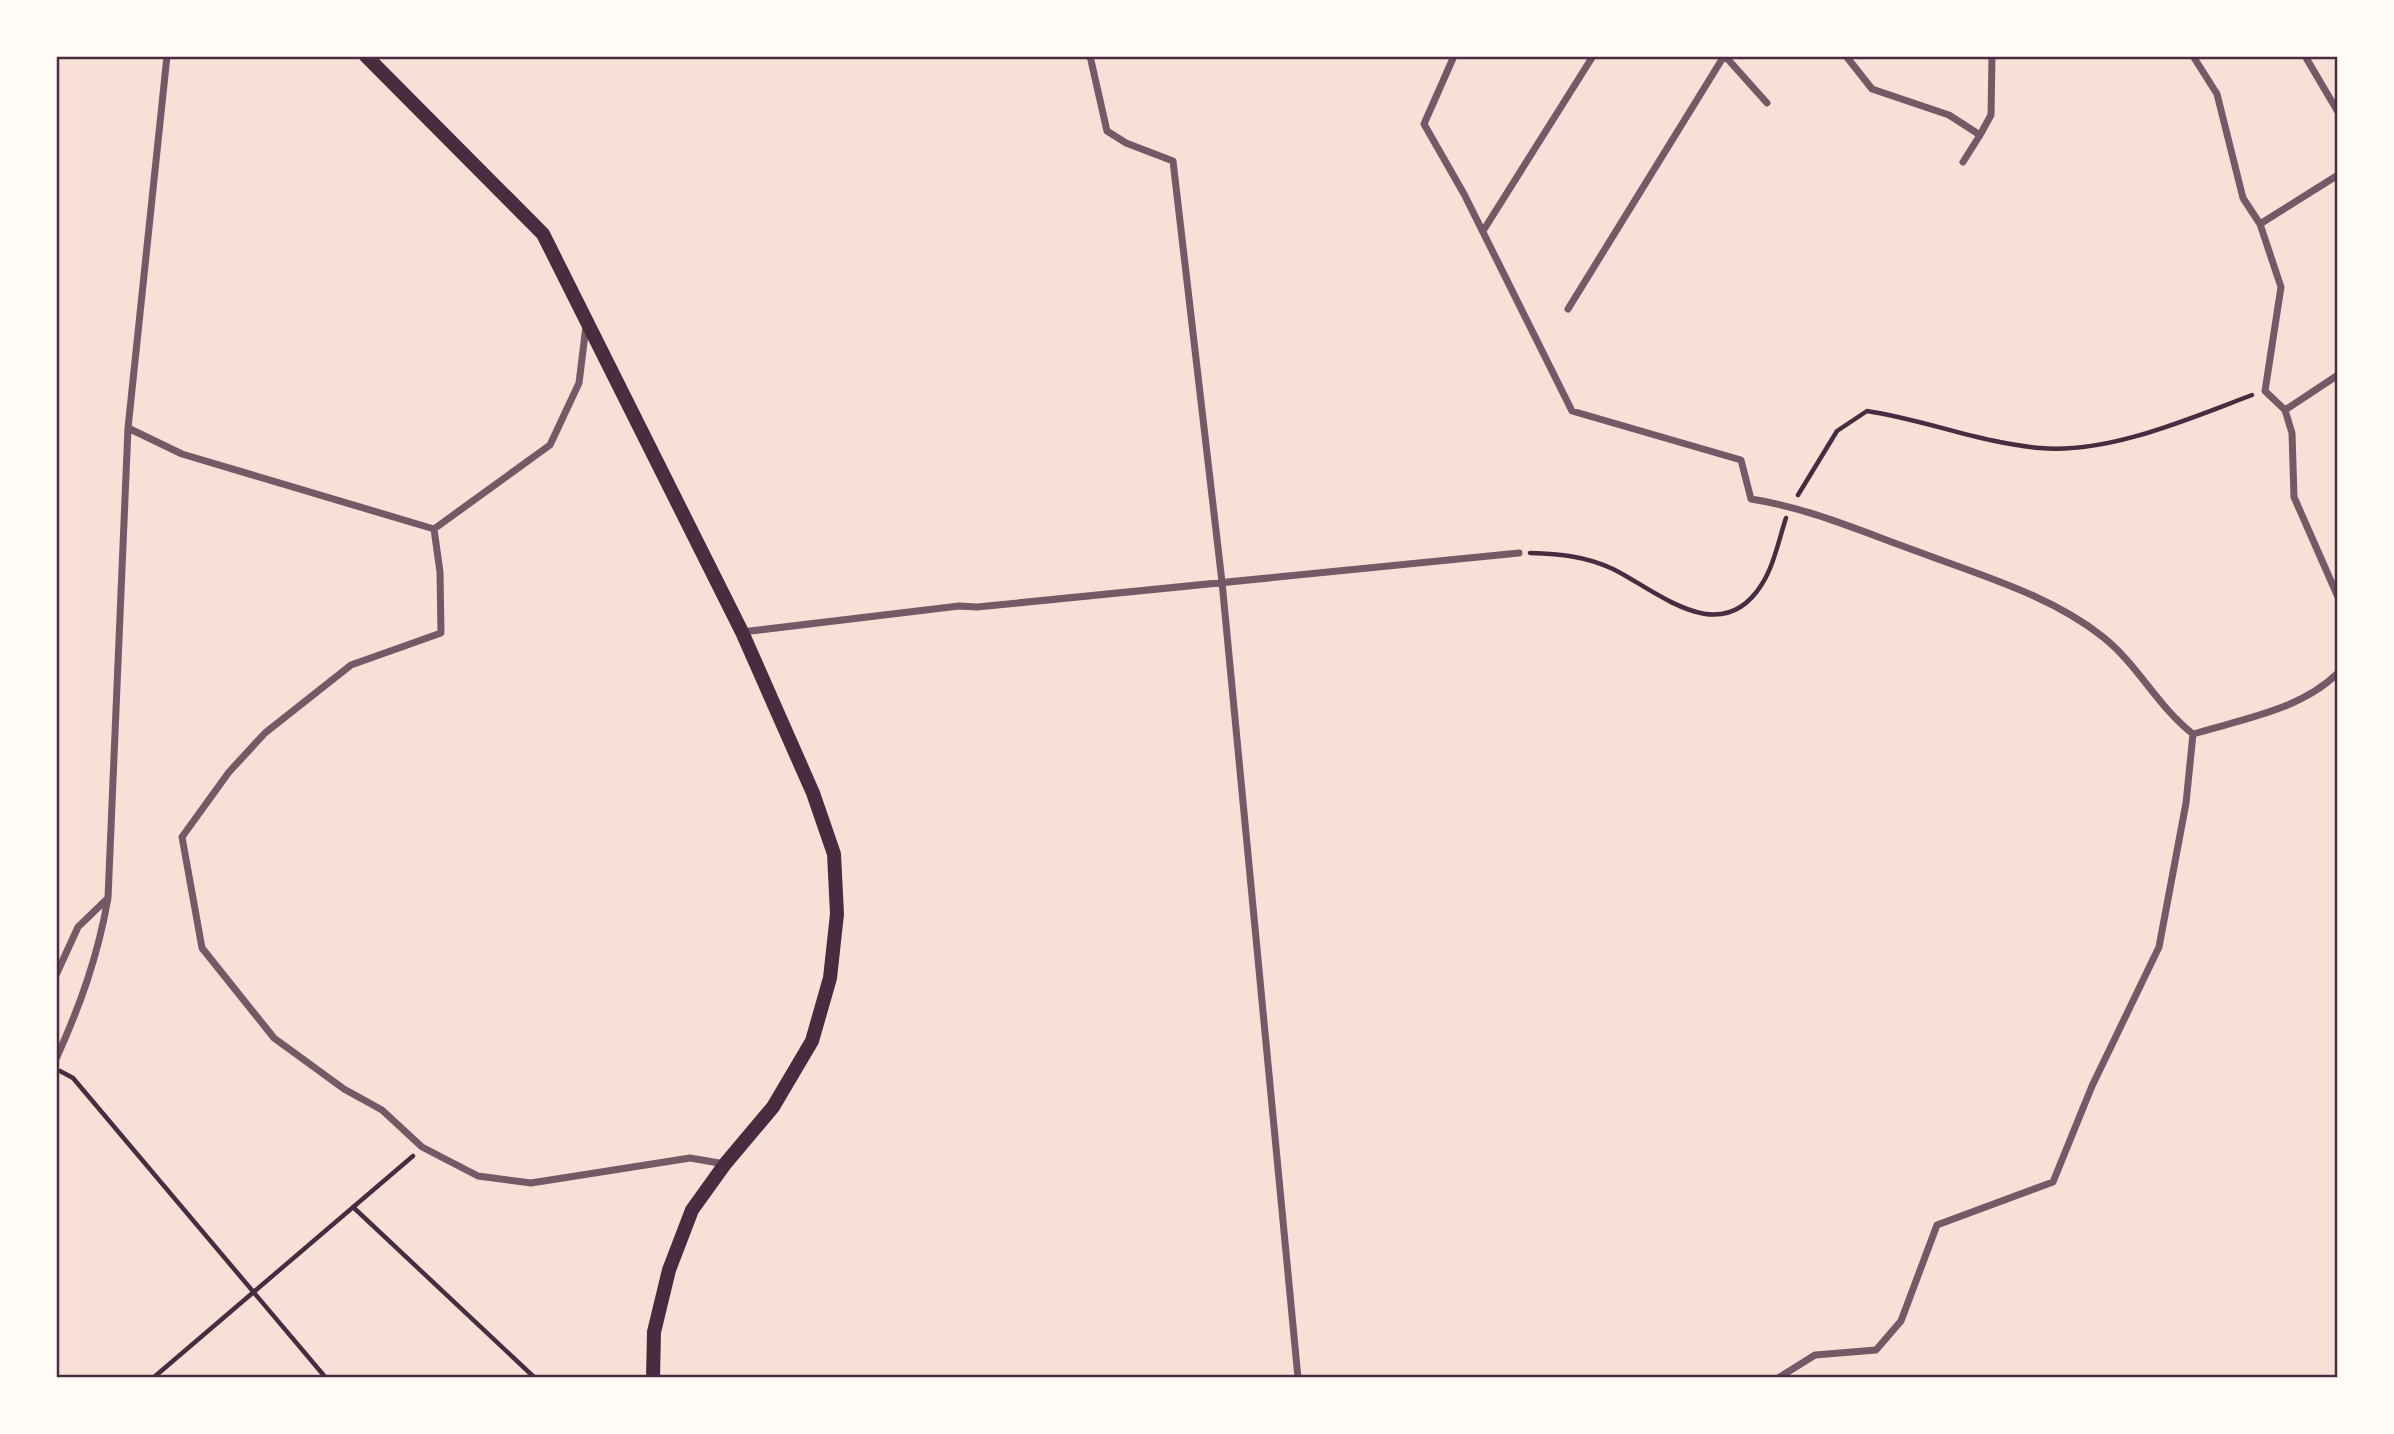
<svg xmlns="http://www.w3.org/2000/svg" width="2394" height="1434" font-family="'Asap Condensed',sans-serif">
<style>
.lines{fill:none;stroke-linecap:round;stroke-linejoin:round}
.path{stroke:#4a2c40;stroke-width:4.5}
.minor{stroke:#755966;stroke-width:7}
.secondary{stroke:#4a2c40;stroke-width:14}
.neatline{fill:none;stroke:#4a2c40;stroke-width:2.5}
</style>
<rect width="100%" height="100%" fill="#f7e1d7"/>
<g class="lines">
<!-- path -->
<path class="path" d="M1798,495L1837,431L1867,411C1926,420 1981,443 2040,448C2109,454 2188,419 2252,395
M1530,553C1560,554 1585,556 1613,569C1659,592 1721,650 1762,584C1774,565 1779,539 1786,518
M60,1071L73,1078L326,1378
M353,1207L535,1378
M153,1378L413,1156"/>
<!-- minor -->
<path class="minor" d="M1090,56L1107,131L1126,143L1173,161L1222,582L1298,1378
M1454,56L1424,124L1464,194L1572,411L1741,460L1751,499C1809,508 1863,532 1919,552C1982,576 2050,595 2103,637C2138,665 2158,707 2193,734
M1725,56L1767,103
M1846,56L1872,89L1949,115L1980,135L1991,115L1992,56
M2193,56L2217,94L2243,198L2260,224L2281,287L2265,391L2285,410L2292,433L2294,497L2338,597
M2305,56L2338,112
M1963,162L1980,135
M2260,224L2338,175
M1483,231L1593,56
M1568,309L1724,56
M2285,410L2338,375
M128,428L182,454L434,529
M434,529L440,572L441,633L351,665L265,733L229,772L182,837L202,948L274,1038L344,1089L382,1110L422,1147L478,1176L531,1183L690,1158L725,1164
M434,529L550,445L579,383L586,326
M742,632L959,606L977,607L1519,553
M2193,734C2243,719 2300,710 2338,673
M56,975L78,927L107,899
M56,1059C80,1006 98,956 108,898L128,428L167,56
M1778,1378L1815,1355L1876,1350L1901,1321L1937,1225L2053,1182L2092,1086L2159,947L2186,803L2193,734"/>
<!-- secondary -->
<path class="secondary" d="M366,56L543,234L742,632L813,793L834,854L837,914L830,978L812,1041L773,1107L725,1164L692,1210L669,1270L654,1332L653,1378"/>
</g>
<!-- border -->
<rect width="2394" height="1434" fill="none" stroke="#fffaf5" stroke-width="116"/>
<rect x="58" y="58" width="2278" height="1318" class="neatline"/>
</svg>
